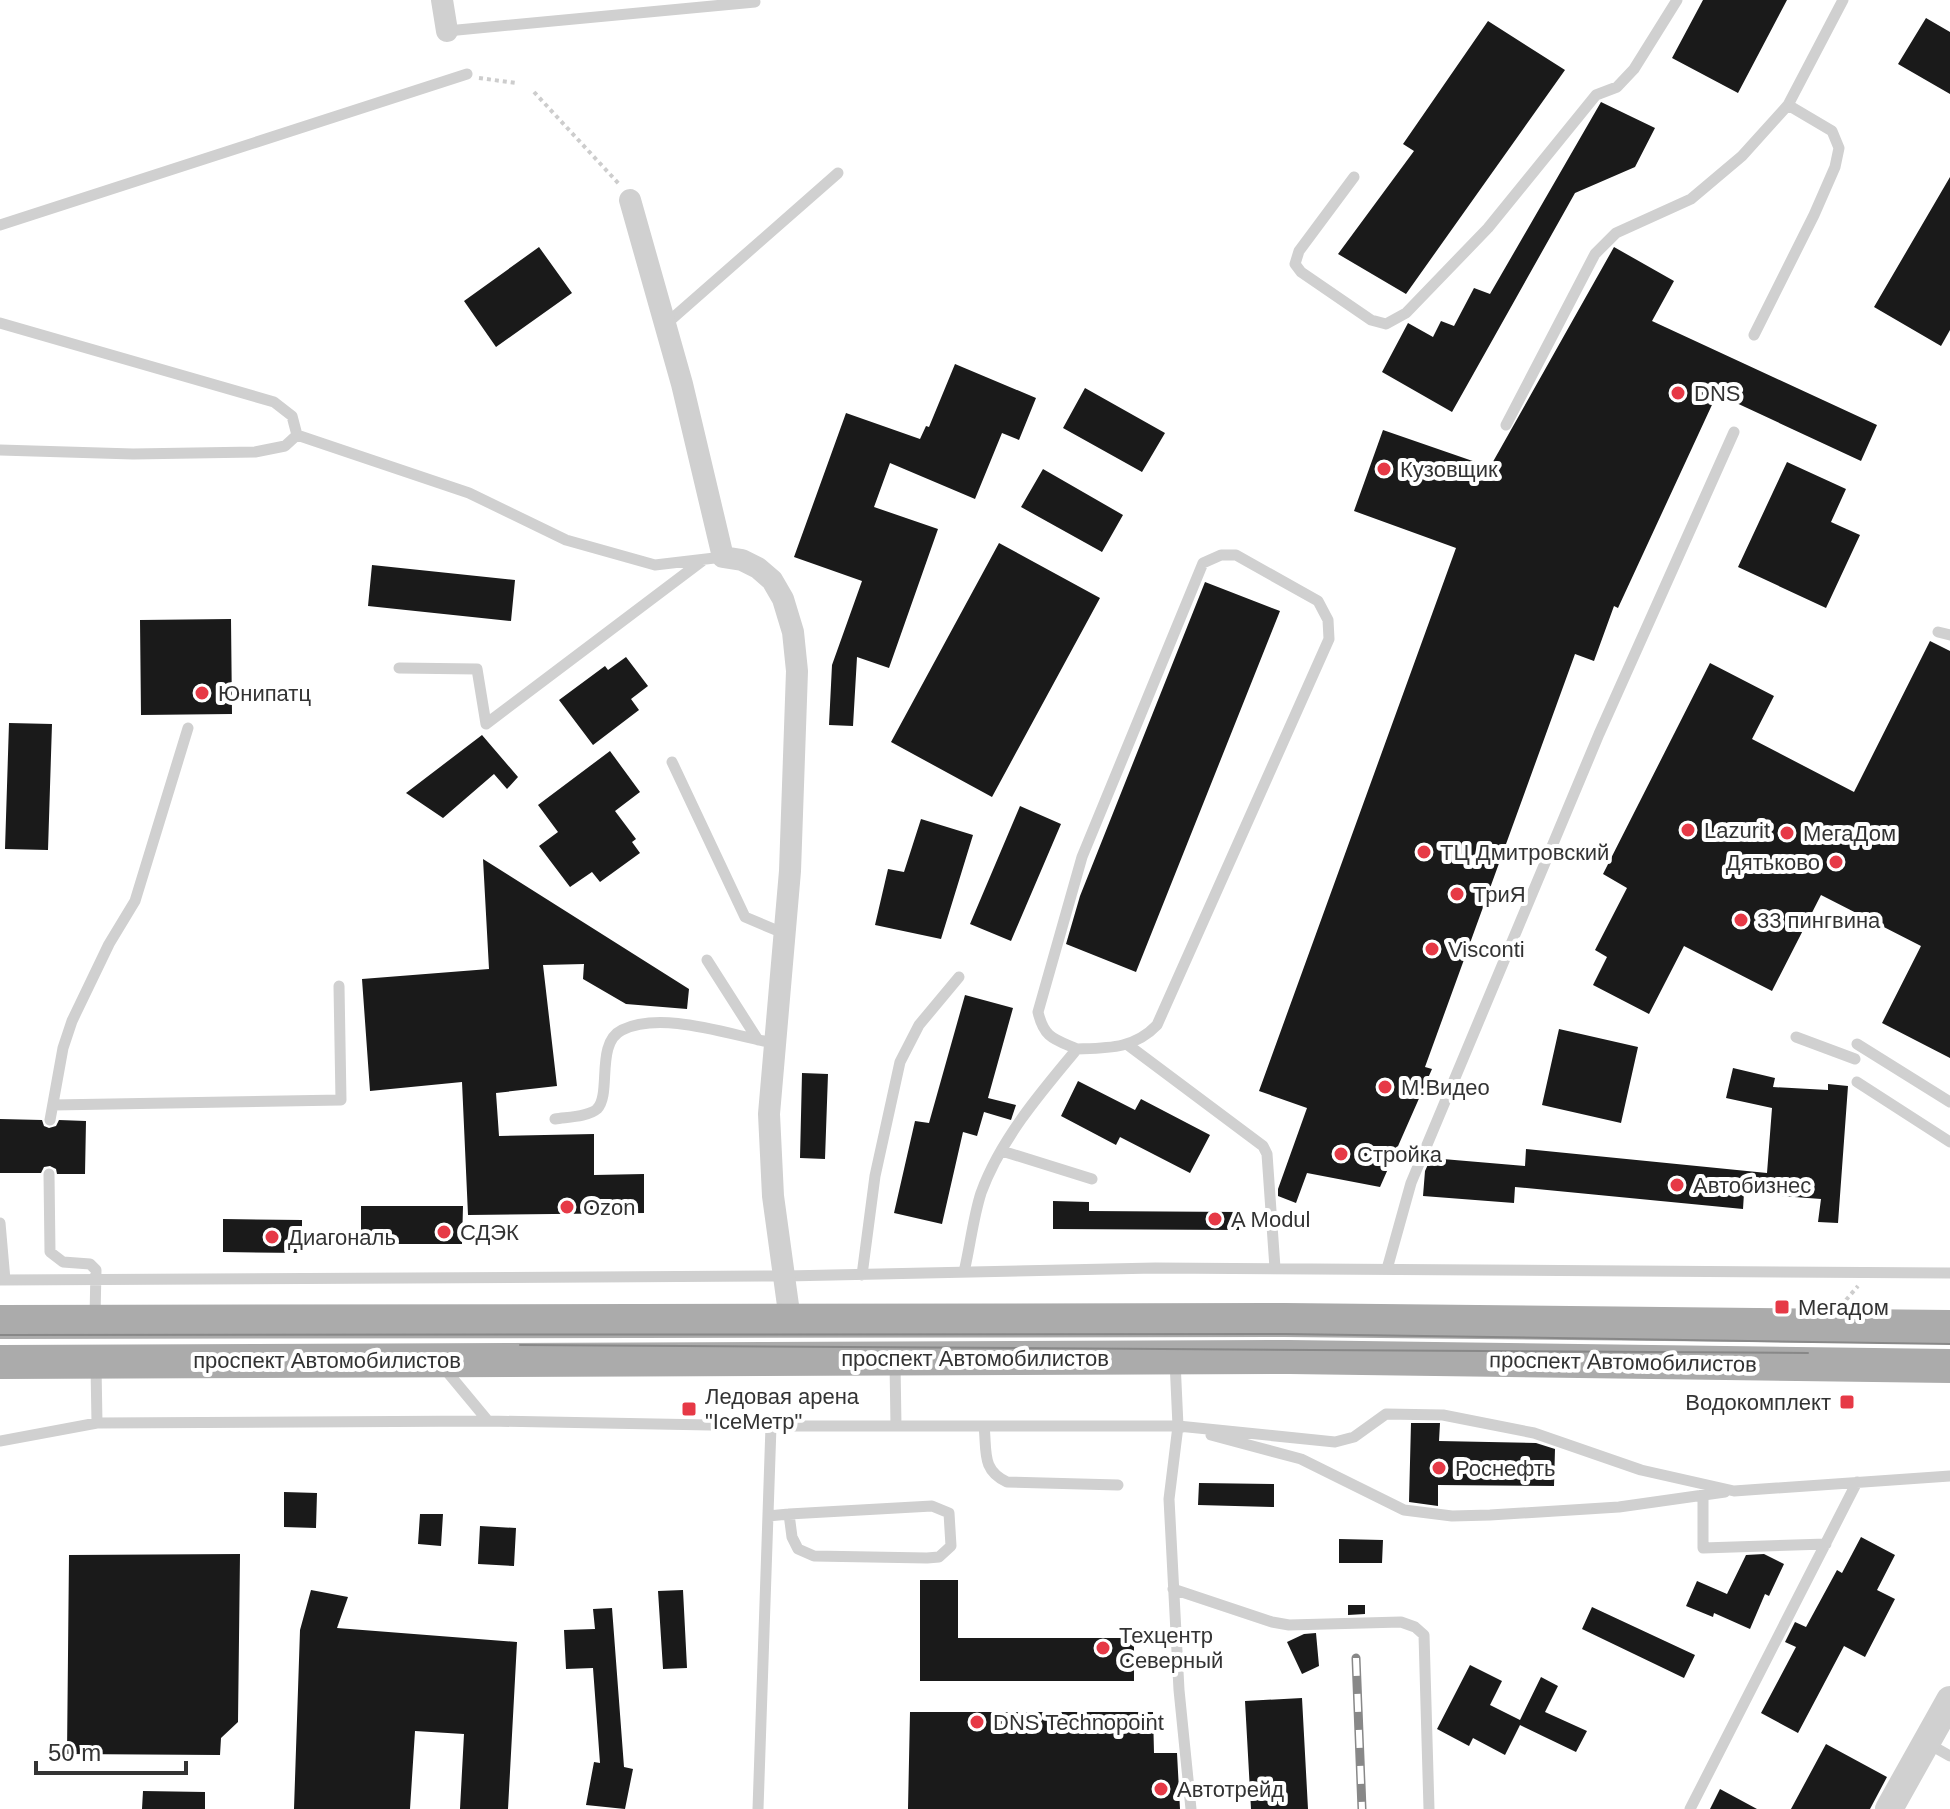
<svg xmlns="http://www.w3.org/2000/svg" width="1950" height="1809" font-family="Arial,sans-serif">
<style>
.building{fill:#1a1a1a}
.lines{fill:none;stroke-linecap:round;stroke-linejoin:round}
.path{stroke:#cdcdcd;stroke-width:4;stroke-dasharray:4 4;stroke-linecap:butt}
.service{stroke:#d0d0d0;stroke-width:11}
.minor{stroke:#d0d0d0;stroke-width:22}
.tertiary{stroke:#d0d0d0;stroke-width:28}
.primary{stroke:#ababab;stroke-width:34}
.tram{stroke:#888;stroke-width:2}
.rail-casing{stroke:#888;stroke-width:9}
.rail{stroke:#fff;stroke-width:6;stroke-dasharray:18;stroke-linecap:butt}
.poi-dot{fill:#e63946;stroke:#fff;stroke-width:3}
.labels{text-anchor:middle;dominant-baseline:central;stroke-width:8;stroke-linejoin:round;paint-order:stroke}
.poi-label{font-size:22px;fill:#333;stroke:#fff;text-anchor:start}
.street-label{font-size:22px;fill:#333;stroke:#fff}
</style>
<rect width="100%" height="100%" fill="#fff"/>
<!-- building -->
<path class="building" d="M1703,0H1787L1738,93L1672,58Z
M1926,18L1950,32V94L1898,64Z
M1488,21L1565,70L1406,294L1338,254L1414,151L1403,144Z
M1601,102L1655,128L1635,167L1575,193L1452,412L1382,372L1408,323L1433,337L1441,321L1454,326L1474,288L1490,294Z
M1950,177V330L1941,346L1874,307Z
M539,247L572,293L496,347L464,301Z
M1614,247L1674,281L1652,321L1877,425L1861,461L1717,394L1618,608L1614,606L1594,661L1575,654L1425,1067L1432,1069L1380,1187L1307,1173L1296,1203L1278,1196V1189L1307,1108L1259,1091L1456,548L1354,511L1383,430L1490,467Z
M955,364L1036,398L1019,440L1002,433L975,499L890,463L874,507L938,529L889,668L857,657L853,726L829,725L832,665L862,581L794,557L846,413L920,439L926,426L929,427Z
M1085,388L1165,433L1142,472L1063,428Z
M1787,462L1846,489L1831,522L1860,535L1826,608L1738,567Z
M1043,469L1123,515L1102,552L1021,507Z
M999,543L1100,598L992,797L891,742Z
M372,565L515,580L511,621L368,606Z
M1205,582L1280,611L1136,972L1066,944L1080,896Z
M231,619L232,714L141,715L140,620Z
M1930,641L1950,651V1058L1882,1023L1921,946L1821,895L1772,991L1684,946L1649,1014L1593,985L1607,957L1595,950L1627,888L1603,874L1710,663L1774,696L1752,739L1854,792Z
M626,657L648,686L631,699L639,710L593,745L559,700L605,666L608,670Z
M9,723L52,724L48,850L5,849Z
M482,735L518,777L507,789L494,774L443,818L406,793Z
M610,751L640,792L615,811L636,839L632,842L640,853L600,882L592,872L570,887L539,846L558,832L538,805Z
M1020,806L1061,824L1011,941L970,924Z
M921,819L973,835L941,939L875,925L888,869L904,872Z
M483,859L689,989L687,1009L626,1004L583,979L584,964L543,965L557,1086L496,1093L499,1136L594,1134V1175L644,1174V1213L468,1215L462,1082L370,1091L362,979L489,969Z
M965,995L1013,1008L988,1098L1016,1105L1011,1120L984,1112L977,1136L963,1132L942,1224L894,1213L915,1121L929,1123Z
M1559,1029L1638,1047L1621,1123L1542,1105Z
M1733,1068L1775,1078L1773,1087L1828,1090V1084L1848,1086L1838,1223L1818,1222L1821,1199L1744,1193L1743,1209L1515,1187L1514,1203L1423,1196L1425,1171L1431,1158L1525,1166L1526,1149L1767,1173L1772,1108L1726,1098Z
M802,1073L828,1074L825,1159L800,1158Z
M1078,1081L1135,1110L1141,1099L1210,1135L1190,1173L1120,1137L1116,1145L1061,1116Z
M0,1119L42,1120L44,1126L49,1128L56,1126L59,1120L86,1121L85,1174H57L56,1169L50,1166L44,1167L41,1173H0Z
M1053,1201L1089,1202V1211L1239,1212V1230L1053,1229Z
M361,1206H463L462,1244H361Z
M223,1219L302,1220V1253L223,1252Z
M1411,1423H1440L1439,1441L1536,1443L1555,1449L1554,1486L1438,1485V1506L1409,1502Z
M1199,1483L1274,1484V1507L1198,1505Z
M284,1492L317,1493L316,1528L284,1527Z
M420,1514H443L441,1546L418,1544Z
M480,1526L516,1528L514,1566L478,1564Z
M1861,1537L1895,1555L1877,1590L1895,1599L1865,1657L1844,1646L1798,1733L1761,1713L1796,1647L1785,1642L1795,1622L1806,1627L1837,1570L1842,1573Z
M1339,1539L1383,1540L1382,1563H1339Z
M240,1554L238,1722L221,1738L220,1755L67,1754L69,1555Z
M1764,1554L1784,1564L1769,1596L1765,1594L1750,1629L1714,1613L1713,1617L1686,1606L1697,1581L1727,1594L1746,1555Z
M920,1580H958V1638H1134V1681H920Z
M311,1590L348,1597L337,1628L517,1642L508,1809H460L464,1734L415,1731L410,1809H294L300,1630Z
M683,1590L687,1668L663,1669L658,1591Z
M1348,1605H1365V1614L1348,1615Z
M1592,1607L1695,1655L1684,1678L1582,1629Z
M612,1608L624,1767L633,1769L625,1809L586,1805L594,1762L600,1763L593,1668L566,1669L564,1630L595,1629L593,1609Z
M1316,1633L1319,1666L1302,1674L1287,1642L1304,1634Z
M1470,1665L1502,1681L1490,1705L1520,1720L1541,1677L1558,1686L1545,1712L1587,1731L1576,1752L1520,1725L1505,1755L1473,1738L1469,1746L1437,1729Z
M1302,1698L1308,1809H1251L1245,1701Z
M910,1712H1153L1154,1753H1177L1180,1809H908Z
M1826,1744L1887,1777L1870,1809H1791Z
M1720,1789L1757,1809H1710Z
M143,1791L205,1792V1809H142Z"/>
<g class="lines">
<!-- path -->
<path class="path" d="M479,78L516,83
M534,92L619,184
M1846,1300L1858,1286"/>
<!-- service -->
<path class="service" d="M447,31L755,2
M1354,177L1299,251L1295,264L1301,272L1371,320L1386,324L1406,313L1488,228L1596,95L1617,87L1634,69L1677,0
M0,225L467,74
M0,323L274,402L292,416L297,435
M666,324L838,173
M1754,335L1814,215L1835,167L1839,148L1832,131L1788,105
M1506,425L1595,254L1616,233L1691,199L1742,156L1788,105L1843,0
M0,450L133,454L255,452L285,446L297,435L469,493L566,540L655,565L723,557
M1938,632L1950,635
M399,668L477,669L486,724L702,561
M672,762L745,917L783,933
M707,960L758,1040
M1796,1037L1855,1059
M1857,1044L1950,1102
M1128,1045L1263,1146L1267,1154L1275,1268
M1857,1082L1950,1142
M53,1105L341,1100L339,986
M555,1119C567,1117 588,1117 597,1109C612,1094 595,1043 622,1030C663,1010 732,1036 774,1043
M50,1120L63,1048L72,1021L109,944L135,901L188,728
M1002,1151L1092,1179
M49,1174L50,1252L63,1262L90,1264L96,1270L95,1317
M0,1223L5,1280
M1387,1269L1411,1183L1599,734L1734,432
M964,1272C970,1247 973,1218 981,1193C1000,1140 1041,1092 1077,1049C1108,1048 1134,1049 1157,1025L1329,639L1328,620L1318,601L1236,555H1221L1203,563L1082,857L1038,1012C1044,1038 1054,1039 1077,1049
M862,1275L875,1176L900,1062L919,1025L959,977
M0,1280L786,1276L1155,1268L1950,1273
M1175,1361L1178,1426L1183,1427
M895,1363L896,1426
M444,1368L488,1421L771,1426
M97,1423L488,1421
M984,1426C987,1451 981,1470 1007,1482L1118,1485
M1178,1426L1169,1499L1179,1690L1191,1809
M1211,1435L1301,1459L1404,1510L1452,1516L1490,1515L1619,1507L1725,1492
M0,1441L97,1423L96,1366
M1703,1494V1548L1826,1544
M768,1516L789,1514L932,1506L949,1513L951,1546L939,1557L927,1558L814,1556L798,1549L792,1537L789,1514
M1173,1589L1272,1622L1289,1625L1401,1622L1415,1627L1424,1635L1429,1809
M1927,1743L1950,1756
M758,1809L771,1426H1178L1335,1442L1354,1437L1386,1414L1443,1415L1534,1433L1641,1470L1734,1491L1950,1476
M1690,1809L1857,1482"/>
<!-- minor -->
<path class="minor" d="M442,0L447,31
M630,200L682,384L723,557L742,560L758,568L772,580L783,599L793,632L797,671L790,871L769,1114L773,1196L790,1320"/>
<!-- tertiary -->
<path class="tertiary" d="M1889,1809L1950,1700"/>
<!-- primary -->
<path class="primary" d="M0,1322L1284,1320L1950,1327
M0,1362L1289,1357L1950,1366"/>
<!-- tram -->
<path class="tram" d="M0,1335L1286,1334L1950,1344
M520,1345L1808,1353"/>
<!-- rail casing -->
<g class="rail-casing">
<path id="rail" d="M1356,1658L1362,1809"/>
</g>
<!-- rail -->
<use href="#rail" class="rail"/>
</g>
<!-- markers -->
<g class="poi-dot">
<circle cx="1678" cy="393" r="8"/>
<circle cx="1384" cy="469" r="8"/>
<circle cx="202" cy="693" r="8"/>
<circle cx="1688" cy="830" r="8"/>
<circle cx="1787" cy="833" r="8"/>
<circle cx="1424" cy="852" r="8"/>
<circle cx="1836" cy="862" r="8"/>
<circle cx="1457" cy="894" r="8"/>
<circle cx="1741" cy="920" r="8"/>
<circle cx="1432" cy="949" r="8"/>
<circle cx="1385" cy="1087" r="8"/>
<circle cx="1341" cy="1154" r="8"/>
<circle cx="1677" cy="1185" r="8"/>
<circle cx="567" cy="1207" r="8"/>
<circle cx="1215" cy="1219" r="8"/>
<circle cx="444" cy="1232" r="8"/>
<circle cx="272" cy="1237" r="8"/>
<rect x="1774" y="1299" width="16" height="16" rx="4"/>
<rect x="1839" y="1394" width="16" height="16" rx="4"/>
<rect x="681" y="1401" width="16" height="16" rx="4"/>
<circle cx="1439" cy="1468" r="8"/>
<circle cx="1103" cy="1648" r="8"/>
<circle cx="977" cy="1722" r="8"/>
<circle cx="1161" cy="1789" r="8"/>
</g>
<g class="labels">
<!-- poi labels -->
<g class="poi-label">
<text x="1694" y="393">DNS</text>
<text x="1400" y="469">Кузовщик</text>
<text x="218" y="693">Юнипатц</text>
<text x="1704" y="830">Lazurit</text>
<text x="1803" y="833">МегаДом</text>
<text x="1440" y="852">ТЦ Дмитровский</text>
<text x="1820" y="862" text-anchor="end">Дятьково</text>
<text x="1473" y="894">ТриЯ</text>
<text x="1757" y="920">33 пингвина</text>
<text x="1448" y="949">Visconti</text>
<text x="1401" y="1087">М.Видео</text>
<text x="1357" y="1154">Стройка</text>
<text x="1693" y="1185">Автобизнес</text>
<text x="583" y="1207">Ozon</text>
<text x="1231" y="1219">A Modul</text>
<text x="460" y="1232">СДЭК</text>
<text x="288" y="1237">Диагональ</text>
<text x="1798" y="1307">Мегадом</text>
<text x="705" y="1396">Ледовая арена<tspan x="705" dy="25">"IceМетр"</tspan></text>
<text x="1831" y="1402" text-anchor="end">Водокомплект</text>
<text x="1455" y="1468">Роснефть</text>
<text x="1119" y="1635">Техцентр<tspan x="1119" dy="25">Северный</tspan></text>
<text x="993" y="1722">DNS Technopoint</text>
<text x="1177" y="1789">Автотрейд</text>
</g>
<!-- street labels -->
<g class="street-label">
<text x="975" y="1358">проспект Автомобилистов</text>
<text x="327" y="1360">проспект Автомобилистов</text>
<text transform="translate(1623 1362) rotate(1)">проспект Автомобилистов</text>
</g>
</g>
<!-- scale -->
<path d="M36 1761v12h150v-12" fill="none" stroke="#333333" stroke-width="4"/>
<text x="48" y="1761" font-size="24" fill="#333333" stroke="#ffffff" stroke-width="6" paint-order="stroke">50 m</text>
</svg>
